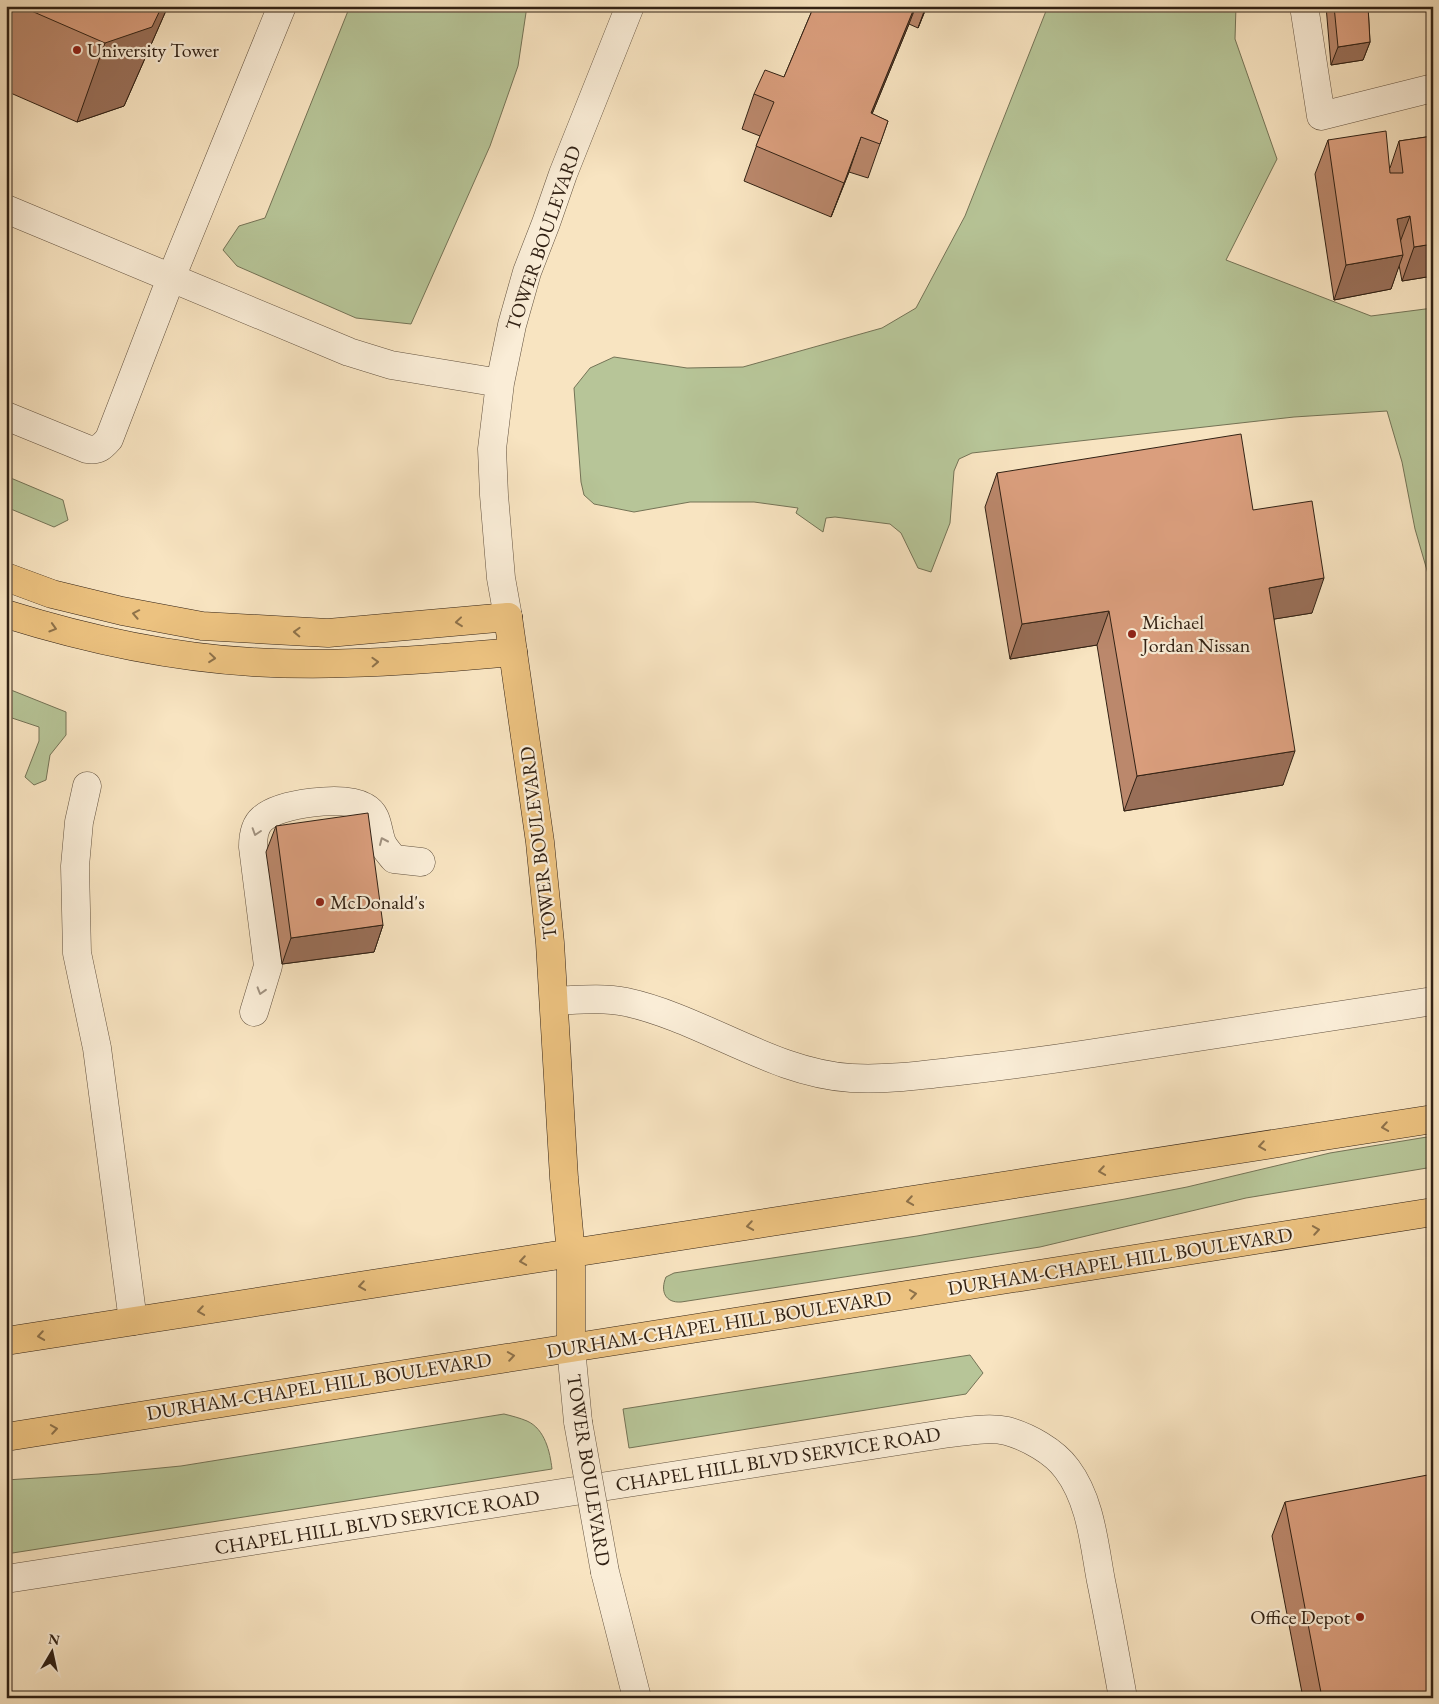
<svg xmlns="http://www.w3.org/2000/svg" width="1439" height="1704" font-family="'EB Garamond',serif">
<style>
.green{fill:#b7c598;stroke:#747356}
.lines{fill:none;stroke-linecap:round;stroke-linejoin:round}
.minor-casing{stroke:#63523f;stroke-width:29}
.major-casing{stroke:#312114;stroke-width:29}
.highway-casing{stroke:#312114;stroke-width:29}
.minor{stroke:#faedd7;stroke-width:28}
.major{stroke:#ecc280;stroke-width:28}
.highway{stroke:#ecc280;stroke-width:28}
.minor-bridge-casing{stroke:#63523f;stroke-width:29;stroke-linecap:butt}
.minor-bridge{stroke:#faedd7;stroke-width:28}
.wall{fill:#bb886c;stroke:#312114}
.shaded-wall{fill:#996f58;stroke:#312114}
.building{fill:#da9e7d;stroke:#312114}
.oneway{stroke:#8e724a}
.oneway2{stroke:#a0917f}
.poi-dot{fill:#8f2418;stroke:#faedd7;stroke-width:2}
.labels{text-anchor:middle;dominant-baseline:central;stroke-width:4.5;stroke-linejoin:round;paint-order:stroke}
.poi-label{font-size:20px;fill:#312114;stroke:#faedd7;text-anchor:start}
.street-label{font-size:20px;fill:#312114;stroke:#faedd7}
</style>
<rect width="100%" height="100%" fill="#f8e4c1"/>
<filter id="stains"><feTurbulence type="fractalNoise" baseFrequency=".004" numOctaves="4"/><feColorMatrix values="0 0 0 0 .2 0 0 0 0 .09 0 0 0 0 .02 0 0 0 .5 -.17"/></filter>
<radialGradient id="worn" r=".72"><stop offset=".6" stop-color="#630" stop-opacity="0"/><stop offset="1" stop-color="#630" stop-opacity=".3"/></radialGradient>
<!-- green -->
<path class="green" d="M350,6H527L518,66L490,146L411,324L356,318L237,266L223,250L239,226L265,218Z
M1048,6H1236L1235,39L1277,159L1226,260L1371,316L1433,308V591L1415,529L1402,462L1387,411L1294,417L972,453L959,459L954,471L950,523L931,572L918,568L901,533L890,524L835,517L826,518L823,532L796,513L798,508L754,502H690L634,512L594,504L584,495L581,482L574,388L590,368L614,357L687,368L743,367L882,328L916,308L965,216Z
M6,476L63,500L68,520L54,527L6,507Z
M6,688L66,712V735L50,755L46,780L34,785L25,777L39,741V727L6,716Z
M1433,1136V1167L1246,1198L1040,1247L681,1302C665,1303 660,1291 666,1277L674,1273L917,1236L1125,1199L1187,1187L1330,1153Z
M970,1355L983,1373L966,1394L629,1448L623,1409Z
M504,1414C512,1416 520,1418 527,1421C545,1429 550,1452 552,1469L6,1554V1480L99,1474L181,1466Z"/>
<g class="lines">
<!-- minor casing -->
<g class="minor-casing">
<path id="minor" d="M1304,6L1321,116L1433,88
M6,209L349,352L391,365L500,383
M6,416L87,449C98,451 102,447 109,439L171,278L282,6
M508,617L501,578L494,495L492,449L500,383L512,325L527,272L546,223L563,174L630,6
M87,786L79,822L75,866L77,953L97,1048L133,1321
M554,1001C577,1000 602,997 626,1002C704,1019 772,1073 851,1078C888,1080 923,1075 959,1071C1004,1066 1049,1060 1094,1053C1207,1036 1320,1019 1433,1001
M254,1012L268,966L253,847C253,837 254,826 262,819C280,803 344,795 365,807C378,814 377,828 381,840C383,847 389,853 394,859L421,862
M571,1348L578,1422
M605,1572L637,1698
M6,1579L950,1433C968,1431 989,1427 1007,1431C1028,1437 1054,1451 1067,1469C1091,1501 1094,1544 1101,1581C1109,1620 1116,1659 1123,1698"/>
</g>
<!-- major casing -->
<g class="major-casing">
<path id="major" d="M508,617L540,842L550,943L564,1178L571,1254V1348
M6,1341L1433,1119
M6,1437L1433,1212"/>
</g>
<!-- highway casing -->
<g class="highway-casing">
<path id="highway" d="M6,577L52,594L122,611L202,626L328,633L508,617
M6,614C86,639 168,657 252,662C339,667 426,660 513,652"/>
</g>
<!-- minor -->
<use href="#minor" class="minor"/>
<!-- major -->
<use href="#major" class="major"/>
<!-- highway -->
<use href="#highway" class="highway"/>
<!-- minor-bridge casing -->
<g class="minor-bridge-casing">
<path id="minor-bridge" d="M578,1422L605,1572"/>
</g>
<!-- minor-bridge -->
<use href="#minor-bridge" class="minor-bridge"/>
</g>
<!-- wall -->
<path class="wall" d="M6,6H168L124,106L77,122L6,91Z
M814,6H927L918,28L909,24L872,114L888,121L868,178L849,172L831,217L744,181L760,136L742,129L754,94L784,77Z
M1326,6H1368L1370,42L1363,60L1331,65Z
M1433,136V276L1402,281L1399,265L1391,289L1334,300L1315,174L1328,140L1390,168L1399,141Z
M997,473L1253,510L1312,613L1274,619L1283,785L1124,811L1097,645L1010,659L985,507Z
M276,826L383,925L374,952L282,964L266,852Z
M1285,1502L1433,1698H1303L1272,1536Z"/>
<!-- shaded-wall -->
<path class="shaded-wall" d="M162,6H168L124,106L77,122L105,43Z
M915,6H916L909,24L862,138L871,113Z
M926,6H927L918,28Z
M1370,42L1363,60L1331,65L1338,47Z
M861,137L849,172L831,217L844,183Z
M1410,216L1397,250V219Z
M1433,244V276L1402,281L1414,247Z
M1403,255L1391,289L1334,300L1346,265Z
M1324,578L1312,613L1256,622L1269,588Z
M1109,611L1097,645L1010,659L1022,624Z
M1295,751L1283,785L1124,811L1137,776Z
M383,925L374,952L282,964L291,938Z"/>
<!-- building -->
<path class="building" d="M20,6H162L152,27L105,43Z
M814,6H915L871,113L888,121L880,144L861,137L844,183L756,146L774,102L754,94L765,70L784,77Z
M1334,6H1368L1370,42L1338,47Z
M1386,131L1390,173H1403L1399,141L1433,136V244L1414,247L1410,216L1397,219L1403,255L1346,265L1328,140Z
M1241,434L1253,510L1312,501L1324,578L1269,588L1295,751L1137,776L1109,611L1022,624L997,473Z
M368,813L383,925L291,938L276,826Z
M1433,1474V1698H1322L1285,1502Z
M1018,1693L1019,1698H988Z"/>
<!-- one-way arrows -->
<defs><path id="oneway-chevron" d="M-2-3.5L2.5 0L-2 3.5" fill="none" stroke-width="1.6" stroke-linecap="round" stroke-linejoin="round" transform="scale(1.25)"/></defs>
<g class="oneway">
<use href="#oneway-chevron" transform="translate(136 614) rotate(-169)"/>
<use href="#oneway-chevron" transform="translate(459 622) rotate(174)"/>
<use href="#oneway-chevron" transform="translate(53 628) rotate(17)"/>
<use href="#oneway-chevron" transform="translate(297 632) rotate(-178)"/>
<use href="#oneway-chevron" transform="translate(212 658) rotate(6)"/>
<use href="#oneway-chevron" transform="translate(375 662) rotate(-2)"/>
<use href="#oneway-chevron" transform="translate(1385 1127) rotate(171)"/>
<use href="#oneway-chevron" transform="translate(1262 1146) rotate(171)"/>
<use href="#oneway-chevron" transform="translate(1102 1171) rotate(171)"/>
<use href="#oneway-chevron" transform="translate(910 1201) rotate(171)"/>
<use href="#oneway-chevron" transform="translate(750 1226) rotate(171)"/>
<use href="#oneway-chevron" transform="translate(1316 1230) rotate(-9)"/>
<use href="#oneway-chevron" transform="translate(523 1261) rotate(171)"/>
<use href="#oneway-chevron" transform="translate(362 1286) rotate(171)"/>
<use href="#oneway-chevron" transform="translate(913 1294) rotate(-9)"/>
<use href="#oneway-chevron" transform="translate(201 1311) rotate(171)"/>
<use href="#oneway-chevron" transform="translate(41 1336) rotate(171)"/>
<use href="#oneway-chevron" transform="translate(511 1356) rotate(-9)"/>
<use href="#oneway-chevron" transform="translate(54 1429) rotate(-9)"/>
</g>
<g class="oneway2">
<use href="#oneway-chevron" transform="translate(256 832) rotate(108)"/>
<use href="#oneway-chevron" transform="translate(383 841) rotate(-114)"/>
<use href="#oneway-chevron" transform="translate(261 991) rotate(107)"/>
</g>
<!-- markers -->
<g class="poi-dot">
<circle cx="77" cy="50" r="5"/>
<circle cx="1132" cy="634" r="5"/>
<circle cx="320" cy="902" r="5"/>
<circle cx="1360" cy="1617" r="5"/>
</g>
<g class="labels">
<!-- poi labels -->
<g class="poi-label">
<text x="87" y="50">University Tower</text>
<text x="1142" y="622">Michael<tspan x="1142" dy="23">Jordan Nissan</tspan></text>
<text x="330" y="902">McDonald's</text>
<text x="1350" y="1617" text-anchor="end">Office Depot</text>
</g>
<!-- street labels -->
<g class="street-label">
<text transform="translate(543 238) rotate(-71)">TOWER BOULEVARD</text>
<text transform="translate(538 843) rotate(-97)">TOWER BOULEVARD</text>
<text transform="translate(1120 1261) rotate(-9)">DURHAM-CHAPEL HILL BOULEVARD</text>
<text transform="translate(719 1324) rotate(-9)">DURHAM-CHAPEL HILL BOULEVARD</text>
<text transform="translate(319 1386) rotate(-9)">DURHAM-CHAPEL HILL BOULEVARD</text>
<text transform="translate(778 1459) rotate(-9)">CHAPEL HILL BLVD SERVICE ROAD</text>
<text transform="translate(589 1470) rotate(81)">TOWER BOULEVARD</text>
<text transform="translate(377 1522) rotate(-9)">CHAPEL HILL BLVD SERVICE ROAD</text>
</g>
</g>
<!-- margin -->
<rect width="1439" height="1704" fill="none" stroke="#f8e4c1" stroke-width="25"/>
<rect x="8" y="8" width="1424" height="1689" fill="none" stroke="#312114" stroke-width="2.5"/>
<rect x="12" y="12" width="1414" height="1679" fill="none" stroke="#312114"/>
<!-- north arrow -->
<g transform="translate(52 1652) rotate(9)" stroke="#faedd7" stroke-width="4" paint-order="stroke">
<path d="M0-4L9 19L0 12L-9 19Z" fill="#312114"/>
<text y="-8" font-size="14" font-weight="bold" text-anchor="middle" fill="#312114">N</text>
</g>
<rect width="100%" height="100%" filter="url(#stains)"/>
<rect width="100%" height="100%" fill="url(#worn)"/>
</svg>
